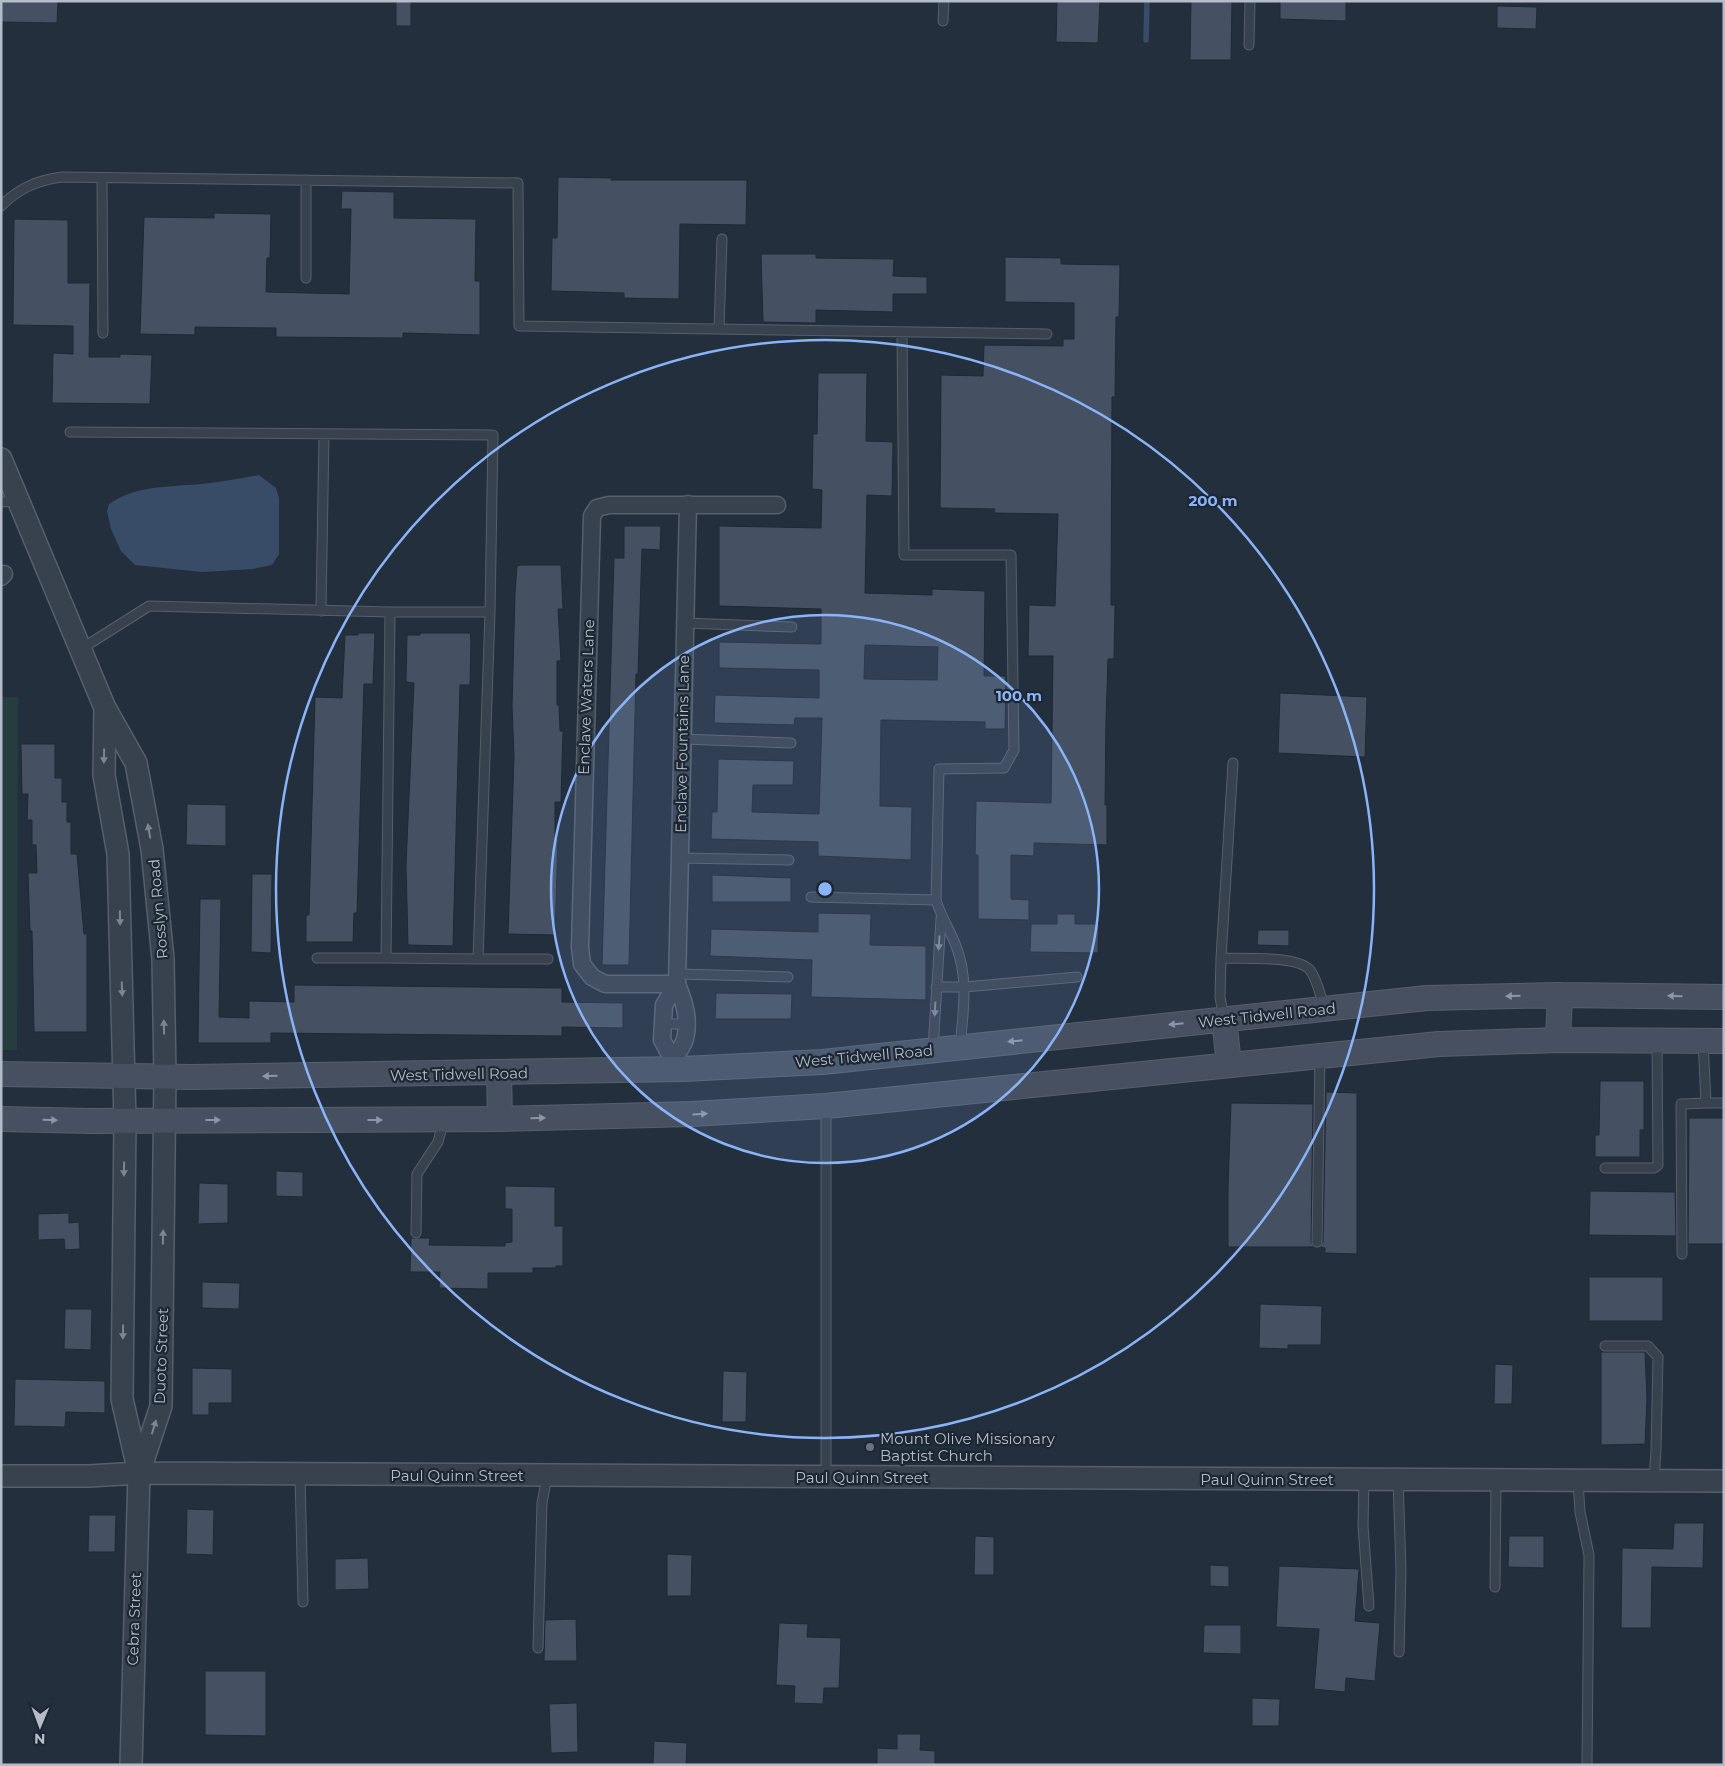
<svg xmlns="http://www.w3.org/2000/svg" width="1725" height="1766" font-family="Montserrat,sans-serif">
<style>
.green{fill:#263c3f}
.water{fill:#394c67}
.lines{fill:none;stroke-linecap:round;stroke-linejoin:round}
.stream{stroke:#394c67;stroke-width:5.5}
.building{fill:#455162;stroke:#1f2835;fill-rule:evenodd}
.service-casing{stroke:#565f6c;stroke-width:11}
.minor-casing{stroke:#565f6c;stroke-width:19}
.tertiary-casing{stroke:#565f6c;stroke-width:24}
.secondary-casing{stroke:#565f6c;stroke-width:26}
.service{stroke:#38414e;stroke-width:9}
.minor{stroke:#38414e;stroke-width:16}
.tertiary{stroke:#38414e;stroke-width:21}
.secondary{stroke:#465061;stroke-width:24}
.oneway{fill:#7c8592}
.oneway2{fill:#8e96a5}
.ring{fill:none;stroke:#8ab4f8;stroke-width:2.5}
.worship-dot{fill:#6b7280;stroke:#1d2633;stroke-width:2}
.labels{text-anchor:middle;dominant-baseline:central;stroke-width:4.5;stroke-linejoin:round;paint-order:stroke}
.street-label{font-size:15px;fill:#b4bcc9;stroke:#1d2633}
.poi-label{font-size:15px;fill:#b4bcc9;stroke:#1d2633;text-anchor:start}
.centre{fill:#8ab4f8;stroke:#1d2633;stroke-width:2.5}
.ring-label{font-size:15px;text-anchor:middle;font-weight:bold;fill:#8ab4f8;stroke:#1d2633;stroke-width:4.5;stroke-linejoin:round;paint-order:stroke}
</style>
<rect width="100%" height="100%" fill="#242f3e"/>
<!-- green -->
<path class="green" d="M1,697H18L17,1050H1Z"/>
<!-- water -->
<path class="water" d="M259,475L276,488L279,498V554L272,565L253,569L202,572L135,565L121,551L111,529L107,511L109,504C137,485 169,487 202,484C221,482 240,479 259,475Z"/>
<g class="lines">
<!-- stream -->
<path class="stream" d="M1146,40L1147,1"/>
</g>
<!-- building -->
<path class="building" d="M1,1H58L57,23L1,22Z
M396,1H411V26H396Z
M1057,1H1100L1098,43L1056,42Z
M1191,1H1232L1231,60H1190Z
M1280,1H1346V21L1280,19Z
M1497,6L1537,7L1536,29L1497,28Z
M558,177L611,178V180H747L746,225L680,224L679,299L624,298V293L551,291L552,238H557Z
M342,191L394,192V218L476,219L475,281H480V335L403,333V338L276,337V328L195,327V335L140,334L144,217L214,218V213L271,214L270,258H267L266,292L349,294L351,209H341Z
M14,219L68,220V283H90L89,357H120V354L152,355L150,404L52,403L53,353L73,354V326L13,325Z
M761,254H816V258L894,259L893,276L927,277V294H893V312L816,310V323L763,322Z
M1005,257L1061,258V264L1120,265L1119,317H1116L1115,397H1112L1111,605H1115L1114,659H1108L1106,720L1105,805H1107V845L1034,843V856L1011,855V899L1029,900V920L978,919V855H975L976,801L1051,803L1053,656H1028L1029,605L1055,606L1058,514L994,513L995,509L940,508L941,375L983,376L984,345L1063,346V339H1074V303L1005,302Z
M818,373H867L866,441L893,442L892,496L867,495L865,593L932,595V589L985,591L984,676H1006L1005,729H985V722L881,720L880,806L912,807L911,860L818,856V842L711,839L712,812H717L718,759L794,761L793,785H753L752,812L819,814L822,718H795L794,725L714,723L715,695L819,698V670L719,668V642L821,644V609L719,606V526L821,528L822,490L812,489L813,434H817ZM865,645L938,647L937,680L864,679Z
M624,526H661L660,550L642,549L638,674H636L629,965H602L614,558H624Z
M521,565H561L563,609H558L561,661H557V705H559L560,731H563L561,802H555V838H558L555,935L508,934L514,757L512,706L515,593L517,566Z
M358,633H375L373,684H364L357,913H354L353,942H306V915H309L315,697L342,698L345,635H358Z
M420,633H470L471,640L470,685H460L453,946L408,945L406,865L414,683L406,682L407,635H420Z
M1280,693L1367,697L1365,757L1278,753Z
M21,744H55V778H62V802H67V822H71V854H77L84,934H87V1032H34L32,931H30L28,873H37L36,845H32V820H27L28,794H22Z
M187,804L226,805V846L186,845Z
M252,874H272L271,953L251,952Z
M712,875L791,878V902H712Z
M200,899H221L219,1017L249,1018V1001L294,1002V985L562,988V1002L623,1003V1028L562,1027V1036L271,1033V1043H198Z
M818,913L871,914L870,945L926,946V1000L811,997L812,960L710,956L711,929L818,932Z
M1057,914H1075V924H1099L1098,953L1030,952L1031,924H1057Z
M1258,930H1289V946L1257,945Z
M716,993L792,994L791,1019H715Z
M1600,1081H1644V1130H1640V1157H1595V1135H1599Z
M1326,1092L1357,1093V1254L1325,1253V1248L1320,1247L1323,1242Z
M1231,1103L1313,1104L1311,1242L1314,1247H1228V1188Z
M1689,1118H1724V1244H1688Z
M276,1171L303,1172V1197L276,1196Z
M199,1183L228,1184V1223L198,1224Z
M505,1186L555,1187V1226H563V1266H556V1268H533V1273H488V1289L439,1288L440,1272H410L411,1238H430L429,1245L505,1246V1243L512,1242V1209H505Z
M1590,1191L1675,1192L1676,1236L1589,1235Z
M69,1213V1223L79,1222L80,1249L65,1250L64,1239L38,1240V1214Z
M1589,1277H1663V1321H1589Z
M202,1282L240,1283L239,1309L202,1308Z
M1260,1304L1322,1306L1321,1345H1288V1349L1259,1348Z
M65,1309H92L91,1350L64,1349Z
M1601,1352H1645L1647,1398L1645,1444L1601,1445Z
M1495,1364L1513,1365L1512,1404H1494Z
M192,1368L232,1369V1403H209V1415H192Z
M723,1371L747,1372L746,1422H722Z
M15,1379L105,1381V1413L66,1412L65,1427L14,1426Z
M187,1509L214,1510L213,1555L186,1554Z
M89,1515H116L115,1552H88Z
M1674,1523H1704L1703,1568L1652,1567L1651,1628H1621L1622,1548L1673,1549Z
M975,1536L994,1537V1575H974Z
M1509,1536H1544V1568L1508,1567Z
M667,1554L692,1555L691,1596H667Z
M368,1558L369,1589L335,1590V1559Z
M1210,1565L1229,1566V1587L1210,1586Z
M1279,1566L1359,1569L1355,1621L1380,1623L1375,1681L1346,1678L1345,1692L1314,1689L1319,1629L1276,1627Z
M576,1619L577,1661H544L545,1620Z
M779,1623L808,1624L807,1637L841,1638L839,1688H824L823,1704L794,1703L795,1686L776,1685Z
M1204,1625H1241V1654L1203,1653Z
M205,1671H266V1736L205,1735Z
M1252,1698L1280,1699L1279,1726H1252Z
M577,1703L578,1752L551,1753L549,1704Z
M897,1734H921L920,1750L935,1751V1765H877V1748L897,1749Z
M654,1741L687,1743L686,1765H653Z"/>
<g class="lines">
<!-- service casing -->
<g class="service-casing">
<path id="service" d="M943,21L944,1
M1249,45L1250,1
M102,178L103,333
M1,206C19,188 38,180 62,177L518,183L519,326L1047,334
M306,278V180
M719,329L722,239
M902,332L904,555H1011L1014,750L1004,768L939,769L936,900C941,917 950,930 956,946C969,979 963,1013 960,1047
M70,432L493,435L490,612
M1,502L19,501
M321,611L324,434
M685,623L792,627
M81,649L149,606L390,612H490L478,959L386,958L390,612
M682,739L791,743
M680,858L789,860
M811,897L936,900
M317,958H386
M1221,958L1233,763
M478,959H548
M678,974L788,977
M936,987H965L1077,977
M1224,1019L1220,997L1221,958C1241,959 1297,955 1310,970C1318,981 1320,995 1324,1007
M663,1024H686
M933,1050L941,918
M1706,1103H1724
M826,1107V1477
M1605,1168H1654L1658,1165L1657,1041
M416,1233L417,1174L438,1142L444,1119
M1317,1242L1320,1056
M1682,1254L1681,1104L1706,1103L1703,1041
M1605,1346H1648L1658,1357L1656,1450L1654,1481
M300,1475L303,1602
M1364,1480L1363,1526L1369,1606
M1398,1480L1401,1570L1399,1652
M1578,1481L1580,1512L1589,1555L1587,1765
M1495,1587L1496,1481
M538,1648L542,1503L547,1476"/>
</g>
<!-- minor casing -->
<g class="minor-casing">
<path id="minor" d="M1,577L4,574
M677,984H605L592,977L582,964L580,947L592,516L597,508L609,505H777
M673,1060C677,1054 683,1046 685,1039C690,1020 684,1001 677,984L688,504
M673,1068V1060L662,1040L664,1005L677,984"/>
</g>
<!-- tertiary casing -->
<g class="tertiary-casing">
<path id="tertiary" d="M1,459L105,708L136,763L152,849L163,959L165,1076L161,1406L139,1473
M105,708L104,775L118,854L123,1045L125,1121L122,1399L139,1473L131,1765
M1,1476H89L139,1473L1724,1481"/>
</g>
<!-- secondary casing -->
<g class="secondary-casing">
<path id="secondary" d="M1224,1019L1229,1064
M1558,1040L1560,995
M499,1073L500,1119
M1,1074L191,1077L683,1069L823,1062L1427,998L1560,995L1724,997
M1,1119L91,1121L500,1119L692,1114L826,1106L1439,1044L1558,1040L1724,1041"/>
</g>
<!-- service -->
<use href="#service" class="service"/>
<!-- minor -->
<use href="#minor" class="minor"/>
<!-- tertiary -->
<use href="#tertiary" class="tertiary"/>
<!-- secondary -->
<use href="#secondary" class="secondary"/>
</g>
<!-- one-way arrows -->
<defs><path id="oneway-solid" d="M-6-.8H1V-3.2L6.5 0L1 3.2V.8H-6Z" transform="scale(1.25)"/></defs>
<g class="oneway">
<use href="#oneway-solid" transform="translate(104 756) rotate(91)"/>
<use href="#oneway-solid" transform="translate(149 831) rotate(-100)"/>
<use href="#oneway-solid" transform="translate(120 918) rotate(89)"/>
<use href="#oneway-solid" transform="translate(939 943) rotate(94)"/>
<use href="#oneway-solid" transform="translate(122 989) rotate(88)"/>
<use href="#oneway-solid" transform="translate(935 1009) rotate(93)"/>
<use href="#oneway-solid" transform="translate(164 1027) rotate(-91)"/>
<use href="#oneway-solid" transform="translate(124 1169) rotate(91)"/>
<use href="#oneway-solid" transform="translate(163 1237) rotate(-89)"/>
<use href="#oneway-solid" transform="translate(123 1332) rotate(91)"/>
<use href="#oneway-solid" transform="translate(154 1427) rotate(-73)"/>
</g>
<g class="oneway2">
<use href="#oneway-solid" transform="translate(1513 996) rotate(179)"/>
<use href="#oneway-solid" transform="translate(1675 996) rotate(-179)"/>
<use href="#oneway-solid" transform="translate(1176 1024) rotate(174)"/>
<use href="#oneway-solid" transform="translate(1015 1041) rotate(174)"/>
<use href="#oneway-solid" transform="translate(270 1076) rotate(179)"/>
<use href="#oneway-solid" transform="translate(700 1114) rotate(-3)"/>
<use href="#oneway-solid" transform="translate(538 1118) rotate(-1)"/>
<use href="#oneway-solid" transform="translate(50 1120) rotate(1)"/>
<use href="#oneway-solid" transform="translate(213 1120)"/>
<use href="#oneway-solid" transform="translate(375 1120)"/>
</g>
<!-- distance rings -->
<circle cx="825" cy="889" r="274" fill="#8ab4f8" fill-opacity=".12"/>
<g class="ring">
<circle cx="825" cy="889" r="274"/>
<circle cx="825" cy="889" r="549"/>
</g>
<!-- markers -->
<circle class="worship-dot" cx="870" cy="1447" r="5"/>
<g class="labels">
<!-- street labels -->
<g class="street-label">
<text transform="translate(586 697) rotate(-88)">Enclave Waters Lane</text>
<text transform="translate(682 744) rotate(-89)">Enclave Fountains Lane</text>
<text transform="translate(158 909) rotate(-95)">Rosslyn Road</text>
<text transform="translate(1267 1015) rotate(-6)">West Tidwell Road</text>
<text transform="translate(864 1056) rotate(-5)">West Tidwell Road</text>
<text transform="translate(459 1074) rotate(-1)">West Tidwell Road</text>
<text transform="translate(161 1356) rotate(-88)">Duoto Street</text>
<text x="457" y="1475">Paul Quinn Street</text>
<text x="862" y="1477">Paul Quinn Street</text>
<text x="1267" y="1479">Paul Quinn Street</text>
<text transform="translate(134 1619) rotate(-88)">Cebra Street</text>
</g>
<!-- poi labels -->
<g class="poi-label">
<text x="880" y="1438">Mount Olive Missionary<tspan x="880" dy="17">Baptist Church</tspan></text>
</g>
</g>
<circle cx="825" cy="889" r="8" class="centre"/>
<g class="ring-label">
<text x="1213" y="506">200 m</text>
<text x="1019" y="701">100 m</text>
</g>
<!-- border -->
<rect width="1725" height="1766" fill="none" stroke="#b4bcc9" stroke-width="5"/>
<!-- north arrow -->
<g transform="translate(40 1726) rotate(181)" stroke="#1d2633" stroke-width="4" paint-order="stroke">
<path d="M0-4L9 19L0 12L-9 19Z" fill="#b4bcc9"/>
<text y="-8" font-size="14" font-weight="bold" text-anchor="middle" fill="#b4bcc9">N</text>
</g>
</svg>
